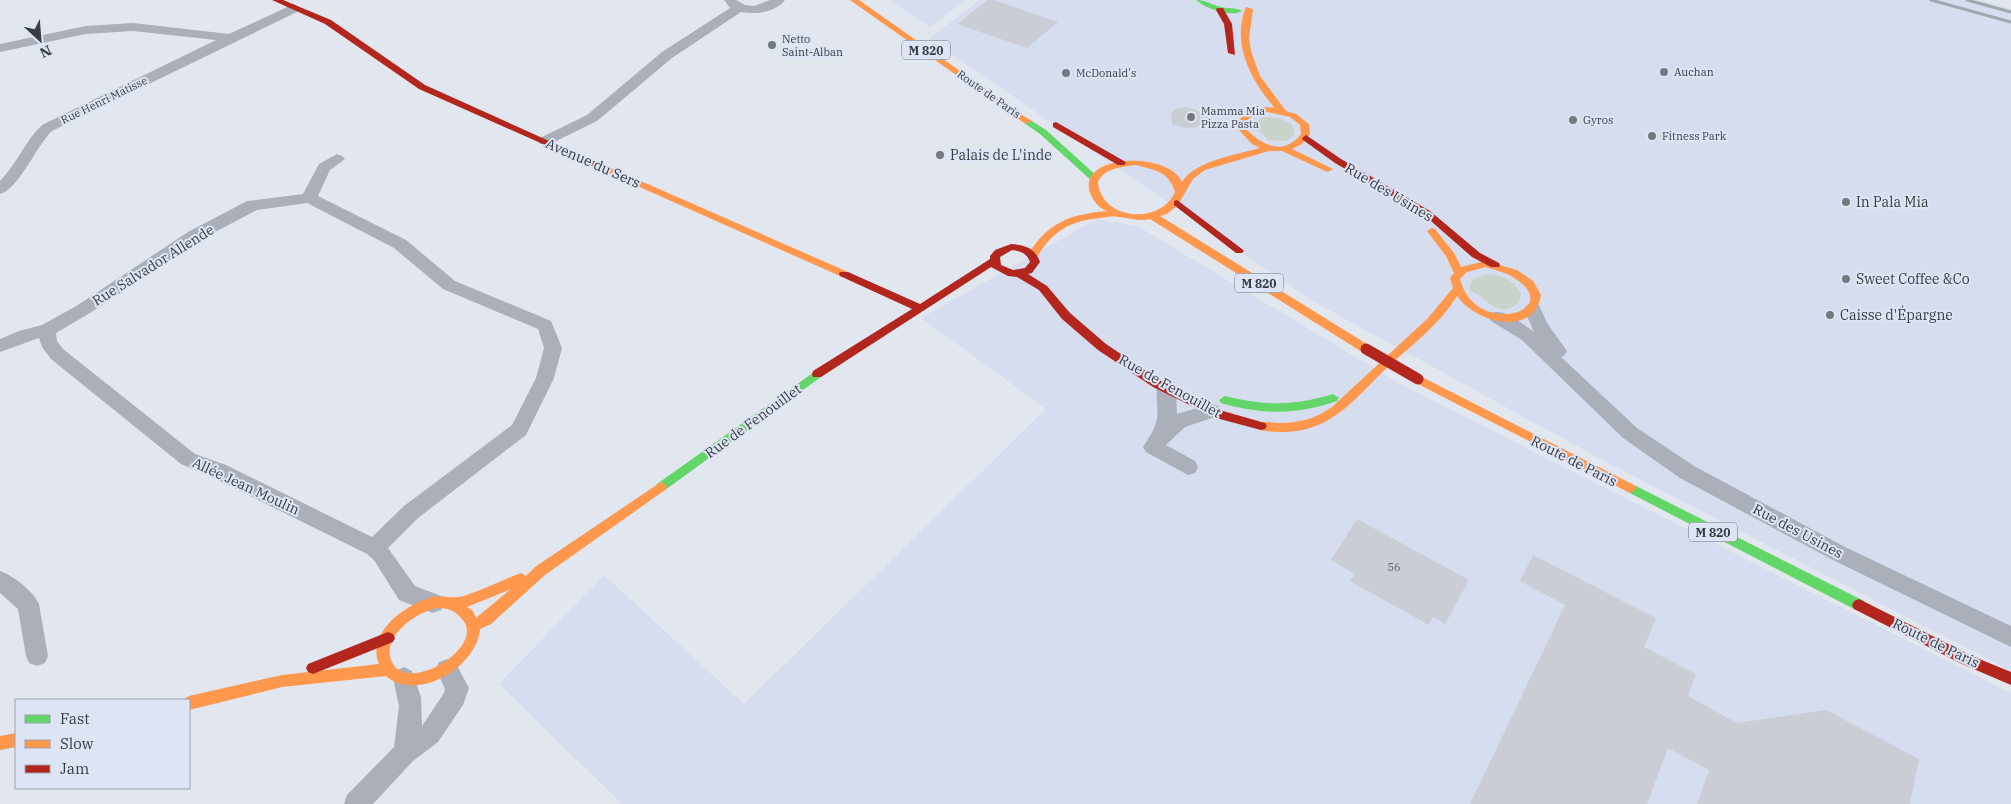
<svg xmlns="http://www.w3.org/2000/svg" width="2011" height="804" font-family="'IBM Plex Serif',serif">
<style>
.built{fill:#d6ddee}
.green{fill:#c8d3c9}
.building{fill:#cacdd5}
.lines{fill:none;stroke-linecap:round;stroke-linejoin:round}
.street{fill:#aaafb9;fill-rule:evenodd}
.fast{fill:#63d668;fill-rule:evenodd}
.slow{fill:#ff974d;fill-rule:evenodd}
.jam{fill:#b3261e;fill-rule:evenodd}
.rail{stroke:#a2a6ae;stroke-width:3}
.jam-bridge{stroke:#b3261e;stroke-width:11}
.poi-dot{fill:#74787f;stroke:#dde4f4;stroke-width:2}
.labels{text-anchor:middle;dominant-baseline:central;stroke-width:4;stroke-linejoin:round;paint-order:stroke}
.far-poi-label{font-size:11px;fill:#393c42;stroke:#dde4f4;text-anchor:start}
.far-street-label{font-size:11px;fill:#393c42;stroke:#dde4f4}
.number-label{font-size:11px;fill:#5f6268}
.shield{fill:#dde4f4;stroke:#6a6e77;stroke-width:1}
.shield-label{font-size:12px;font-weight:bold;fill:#393c42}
.poi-label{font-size:14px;fill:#393c42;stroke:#dde4f4;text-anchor:start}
.street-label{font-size:14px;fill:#393c42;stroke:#dde4f4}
</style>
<rect width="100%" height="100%" fill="#e2e6ef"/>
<!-- built -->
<path class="built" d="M889,0H965L930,27Z
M979,0H1980L2011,9V671L1597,457L1311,300L929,39Z
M1097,219L1139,227L1400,384L2011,693V804H622L499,684L604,575L744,704L1046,409L921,318Z"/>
<!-- green -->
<path class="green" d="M1264,117L1280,118L1292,125L1295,134L1286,141L1267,140V138L1258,131L1252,129L1254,123Z
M1488,274C1501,275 1515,280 1521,294L1519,302C1498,322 1486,295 1470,291V286L1473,279Z"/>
<!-- building -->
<path class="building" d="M988,0H994L1058,22L1027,48L957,24Z
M1186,107L1194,109L1212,118L1194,128H1185L1172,124L1171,113L1177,108Z
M1357,519L1469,580L1445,624L1433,617L1429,625L1350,581L1355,574L1331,560Z
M1533,555L1656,618L1644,647L1696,674L1688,696L1737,723L1826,710L1919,759L1910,804H1697L1709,770L1668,748L1647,804H1470L1565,605L1520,581Z"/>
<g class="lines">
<!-- street -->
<path class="street" d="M724,0H736L745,5L754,6L770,0H785C776,12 756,15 741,12L672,58L597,121L550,144H540L538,141L540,138L587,115L662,52L730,8Z
M294,4L300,8L299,11L52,131C36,146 19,189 0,194V181C17,164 25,141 42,125L216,40L133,31L86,34L0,52V44L86,26L133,23L229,34Z
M337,154L342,156L345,159L330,170L318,196L406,240L455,281L551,321L562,348L554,378L526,435L418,518L388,548L415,586L441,596L444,603L441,610L433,613L399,600L374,560L367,554L212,477L181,464L51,359L42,347L39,338L0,352V339L19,331L42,325L78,305L188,232L247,201L303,194L319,164ZM307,203L394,248L443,289L538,329L544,348L536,378L512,425L404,506L372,537L226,465L195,454L63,349L57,341L56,333L90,313L200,240L257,210Z
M1533,303L1539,305L1547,323L1567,351L1564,356L1561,357L1637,428L1694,466L1847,548L2011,626V647L1833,560L1680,478L1623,438L1522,340L1491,321L1488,317L1491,313C1505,308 1522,324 1534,332L1524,309L1527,305Z
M1166,380L1173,382L1176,394L1177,414L1211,404L1218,406L1220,411L1218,416L1185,427L1166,445L1195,461L1198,467L1195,473L1188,475L1146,452L1143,447C1149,437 1155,430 1157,418C1159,407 1154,392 1159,382Z
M0,571C14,576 33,591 39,604L48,656L45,663L37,666L29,663L26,656L18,609L0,593Z
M447,659L455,662L469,688L463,705L438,742L413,761L373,804H344L347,795L394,747L399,706L393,678L396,671L404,667L412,671L421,697L422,726L444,693L445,689L436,669L439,662Z"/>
<!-- fast -->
<path class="fast" d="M1196,0C1206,0 1212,5 1221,7C1228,9 1236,7 1242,11C1231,18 1205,8 1196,0Z
M1027,118L1046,130L1098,177V181H1092L1040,134L1024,123V119Z
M817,370L821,371L822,374L821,377L665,490L661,492L657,490L655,487L657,484Z
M1333,394L1339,398L1337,401C1298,415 1261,415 1221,403L1219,400L1225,396C1265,406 1293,406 1333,394Z
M1630,483L1864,601L1866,605L1864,609L1859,611L1854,609L1626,491L1624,488L1626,485Z"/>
<!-- slow -->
<path class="slow" d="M850,0H859L1031,121L1030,123H1024Z
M1246,7L1253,9L1249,38L1251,51L1260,76L1286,111L1296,114L1309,124L1310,134L1302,144L1292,149L1333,169L1328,172L1325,171L1282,151H1269L1205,170L1193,179L1178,205L1167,214L1160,216L1370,346L1371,349L1370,352H1362L1150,219C1140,222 1130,218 1119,217C1114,216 1106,217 1100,218C1069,221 1053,231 1037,257L1033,258L1028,255C1047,223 1070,214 1107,211C1099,208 1094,202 1091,195C1073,154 1168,150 1182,182C1196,160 1236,155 1260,148L1252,144L1237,128C1240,111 1258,104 1275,108C1251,81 1231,43 1246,7ZM1268,112L1290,117L1300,125L1301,134C1283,157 1262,145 1245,128L1247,120L1257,113ZM1136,165C1154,170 1169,171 1175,192C1161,225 1101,221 1098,182C1104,168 1122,167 1136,165Z
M602,164L848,272L849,274L844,277L840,276L599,169L597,167Z
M1432,228L1435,229L1454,253L1461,267L1486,261L1517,270L1533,281L1541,295C1534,338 1476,323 1457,296C1440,324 1414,343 1390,365C1358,394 1335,430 1287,432C1278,432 1266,432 1257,429L1255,426L1257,423C1264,421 1273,423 1280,423C1300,423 1316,418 1332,407L1428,318L1453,288L1450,278L1454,273L1446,256L1427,231ZM1486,267C1494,270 1504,272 1511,276C1571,310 1475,340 1460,279L1467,272Z
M1418,375L1634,485L1636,488L1634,491L1630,493L1626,491L1414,382L1412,379Z
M661,482L665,484L667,487L665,490L545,575L491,624L480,629C477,667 417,703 386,676L282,687L189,710V700H183L189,696L282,675L379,664C366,632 406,604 433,597C443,595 454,599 464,596C483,590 502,580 521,573L526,576L535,567ZM511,589L476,618L473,611L467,607ZM437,608C448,608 454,610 461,618C489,644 411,694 393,664C378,638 416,612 437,608Z
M16,733V747L0,750V736Z"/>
<!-- jam -->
<path class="jam" d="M272,0H283L331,20L425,85L607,167L602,170L599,169L419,89L325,24Z
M1217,8H1223L1232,24L1235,55L1228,53L1224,24L1216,10Z
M1056,122L1124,161L1126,163L1124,165H1118L1053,127V123Z
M1306,135L1341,159L1430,211L1480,253L1499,263L1500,265L1499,267H1491L1472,257L1424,215L1335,163L1303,140L1302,138Z
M1177,200L1242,249L1244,251L1242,253H1236L1174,205V201Z
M1011,244C1025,245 1035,248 1040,262L1032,273L1028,274L1047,286L1070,313L1106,344L1161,381L1223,411L1265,423L1267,426L1265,429L1261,430L1216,418L1153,387L1098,350L1062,319L1039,290L1017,277L1008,276L991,267L821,377H813L812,374L813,371L912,309L840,276L839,274L840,272H848L920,304L990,259V256L995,250ZM1012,250C1020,251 1027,253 1030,262L1025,268L1013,270L1001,265L1000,257Z
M1859,599L1972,656L2011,672V685L1962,664L1854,609L1852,605L1854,601Z
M388,632L393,634L395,638L393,642L313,674L308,672L306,668L308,664Z"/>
<!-- rail -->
<path class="rail" d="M1931,0L2011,22
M1967,0L2011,12"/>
<!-- jam-bridge -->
<path class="jam-bridge" d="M1366,349L1418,379"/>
</g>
<!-- markers -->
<g class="poi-dot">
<circle cx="772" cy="45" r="5"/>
<circle cx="1664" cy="72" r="5"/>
<circle cx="1066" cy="73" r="5"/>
<circle cx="1191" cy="117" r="5"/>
<circle cx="1573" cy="120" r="5"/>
<circle cx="1652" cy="136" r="5"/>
<circle cx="940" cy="155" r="5"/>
<circle cx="1846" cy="202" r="5"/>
<circle cx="1846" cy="279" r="5"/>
<circle cx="1830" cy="315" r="5"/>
</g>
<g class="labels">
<!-- far-poi labels -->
<g class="far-poi-label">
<text x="782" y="39">Netto<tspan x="782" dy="13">Saint-Alban</tspan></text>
<text x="1674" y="72">Auchan</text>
<text x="1076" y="73">McDonald's</text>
<text x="1201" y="111">Mamma Mia<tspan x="1201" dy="13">Pizza Pasta</tspan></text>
<text x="1583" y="120">Gyros</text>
<text x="1662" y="136">Fitness Park</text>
</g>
<!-- far-street labels -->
<g class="far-street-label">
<text transform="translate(989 94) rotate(35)">Route de Paris</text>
<text transform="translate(104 100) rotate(-26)">Rue Henri Matisse</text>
</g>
<!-- number labels -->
<g class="number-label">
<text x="1394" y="567">56</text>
</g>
<!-- shield labels -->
<g class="shield">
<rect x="902" y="40.5" width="48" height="19" rx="4"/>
<rect x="1235" y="273.5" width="48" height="19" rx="4"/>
<rect x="1689" y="522.5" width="48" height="19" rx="4"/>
</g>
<g class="shield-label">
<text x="926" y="50">M 820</text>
<text x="1259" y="283">M 820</text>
<text x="1713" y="532">M 820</text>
</g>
<!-- poi labels -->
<g class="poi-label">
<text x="950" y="155">Palais de L'inde</text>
<text x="1856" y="202">In Pala Mia</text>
<text x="1856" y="279">Sweet Coffee &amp;Co</text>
<text x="1840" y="315">Caisse d'Épargne</text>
</g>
<!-- street labels -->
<g class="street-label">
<text transform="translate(593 163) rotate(24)">Avenue du Sers</text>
<text transform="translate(1389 192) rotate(31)">Rue des Usines</text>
<text transform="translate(153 265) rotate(-32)">Rue Salvador Allende</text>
<text transform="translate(1170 386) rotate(29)">Rue de Fenouillet</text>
<text transform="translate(753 421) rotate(-36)">Rue de Fenouillet</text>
<text transform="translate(1574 461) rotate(27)">Route de Paris</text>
<text transform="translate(246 486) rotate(25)">Allée Jean Moulin</text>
<text transform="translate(1798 531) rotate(28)">Rue des Usines</text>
<text transform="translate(1936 643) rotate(26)">Route de Paris</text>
</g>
</g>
<!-- legend -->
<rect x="15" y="699" width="175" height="90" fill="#dde4f4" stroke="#9ba1ad"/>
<rect x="25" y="715" width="25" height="8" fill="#63d668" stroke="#9ba1ad"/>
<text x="60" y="724" font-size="15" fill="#393c42">Fast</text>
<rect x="25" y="740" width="25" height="8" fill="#ff974d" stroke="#9ba1ad"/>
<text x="60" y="749" font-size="15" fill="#393c42">Slow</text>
<rect x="25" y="765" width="25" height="8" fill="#b3261e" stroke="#9ba1ad"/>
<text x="60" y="774" font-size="15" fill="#393c42">Jam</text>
<!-- north arrow -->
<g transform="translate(40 40) rotate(154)" stroke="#dde4f4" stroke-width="4" paint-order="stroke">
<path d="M0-4L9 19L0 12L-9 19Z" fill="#393c42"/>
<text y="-8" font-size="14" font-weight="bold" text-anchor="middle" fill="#393c42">N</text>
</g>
</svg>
